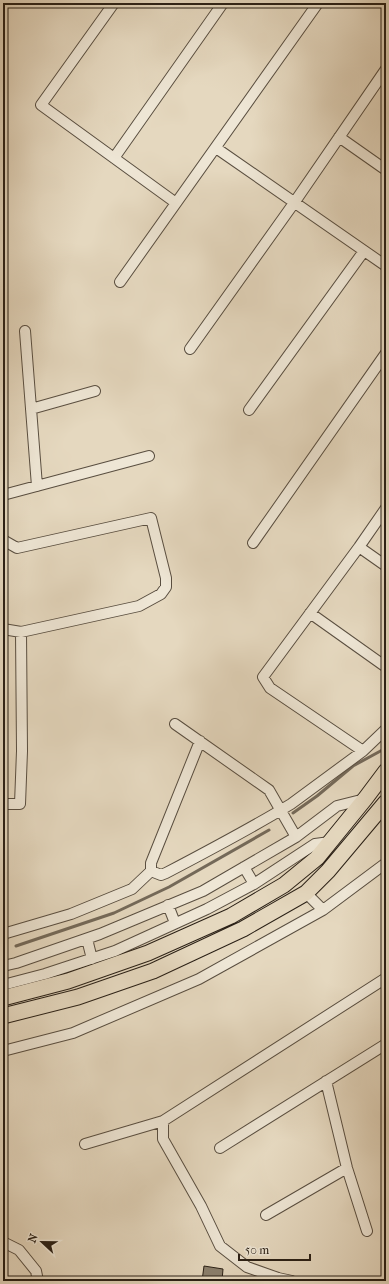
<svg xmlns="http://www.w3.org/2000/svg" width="389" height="1284" font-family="'IM FELL French Canon',serif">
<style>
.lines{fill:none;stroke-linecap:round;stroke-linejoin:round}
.stream{stroke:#746959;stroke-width:3}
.building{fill:#8b806e;stroke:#2a2016}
.minor-casing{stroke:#594e40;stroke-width:12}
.primary-casing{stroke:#2a2016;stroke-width:17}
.minor{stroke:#eee6d5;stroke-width:10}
.primary{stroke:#e5d8bf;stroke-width:15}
</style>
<rect width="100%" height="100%" fill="#e5d8bf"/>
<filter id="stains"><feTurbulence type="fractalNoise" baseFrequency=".005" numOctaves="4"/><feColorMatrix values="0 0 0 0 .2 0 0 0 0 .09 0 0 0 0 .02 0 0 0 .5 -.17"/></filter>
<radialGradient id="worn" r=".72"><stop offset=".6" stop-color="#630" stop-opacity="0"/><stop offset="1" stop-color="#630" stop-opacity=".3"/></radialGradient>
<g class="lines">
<!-- stream -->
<path class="stream" d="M293,813L317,796L353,766L386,748
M16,946L114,913L169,887L269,830"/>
</g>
<!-- building -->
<path class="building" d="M204,1266L223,1269L222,1281H202Z"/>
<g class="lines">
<!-- minor casing -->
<g class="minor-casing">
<path id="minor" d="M114,3L41,105L176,203
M339,137L386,170
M216,148L386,266
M114,158L223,3
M120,282L318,3
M25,331L37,486
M190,349L294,203L386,69
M31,409L95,391
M249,410L364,251
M3,495L149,456
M3,540L17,548L151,518L166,578V587L161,594L139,606L21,632L3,629
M253,543L386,353
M359,547L386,566
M310,613L386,667
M175,724L269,790L296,837L337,806L365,799
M363,751L270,688L263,677L359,547L386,508
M3,804H20L22,751L21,632
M244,867L254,884
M151,871L161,875L166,873C208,851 250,829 291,804L363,751L386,729
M151,871V863L200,741
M306,893L323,910
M168,905L175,923
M3,934L71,914L132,889L151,871
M87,939L92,959
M3,966L16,963L100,934L203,891L296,837
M3,985L45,974L115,951L207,909L254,884L315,844L330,842
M3,1051L73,1033L199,979L323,910L386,863
M326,1081L347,1168L367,1231
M85,1144L163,1121
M220,1148L386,1044
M266,1215L347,1168
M3,1242L19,1250L36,1271L38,1281
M292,1281L278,1278L247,1267L220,1246L201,1206L163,1139V1121L386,978"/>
</g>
<!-- primary casing -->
<g class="primary-casing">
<path id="primary" d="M3,998L68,981L148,953L231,916L284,885L317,858L365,799L386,771
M3,1016L78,997L153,971L243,929L306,893L328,871L386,802"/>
</g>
<!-- minor -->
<use href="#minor" class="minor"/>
<!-- primary -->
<use href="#primary" class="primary"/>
</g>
<!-- margin -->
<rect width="389" height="1284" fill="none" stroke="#e5d8bf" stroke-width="16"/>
<rect x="4" y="4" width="381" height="1276" fill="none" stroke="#2a2016" stroke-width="2"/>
<rect x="8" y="8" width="373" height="1268" fill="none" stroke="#2a2016"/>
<!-- north arrow -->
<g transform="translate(42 1242) rotate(292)" stroke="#eee6d5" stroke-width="3" paint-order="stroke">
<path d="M0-3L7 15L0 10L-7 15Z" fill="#2a2016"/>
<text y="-6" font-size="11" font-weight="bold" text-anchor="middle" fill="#2a2016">N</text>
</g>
<!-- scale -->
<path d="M239 1254v6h71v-6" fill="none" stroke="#2a2016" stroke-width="2"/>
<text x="245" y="1254" font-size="12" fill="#2a2016" stroke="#eee6d5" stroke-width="3" paint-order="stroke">50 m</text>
<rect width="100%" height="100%" filter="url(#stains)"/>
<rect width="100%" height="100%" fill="url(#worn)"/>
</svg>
